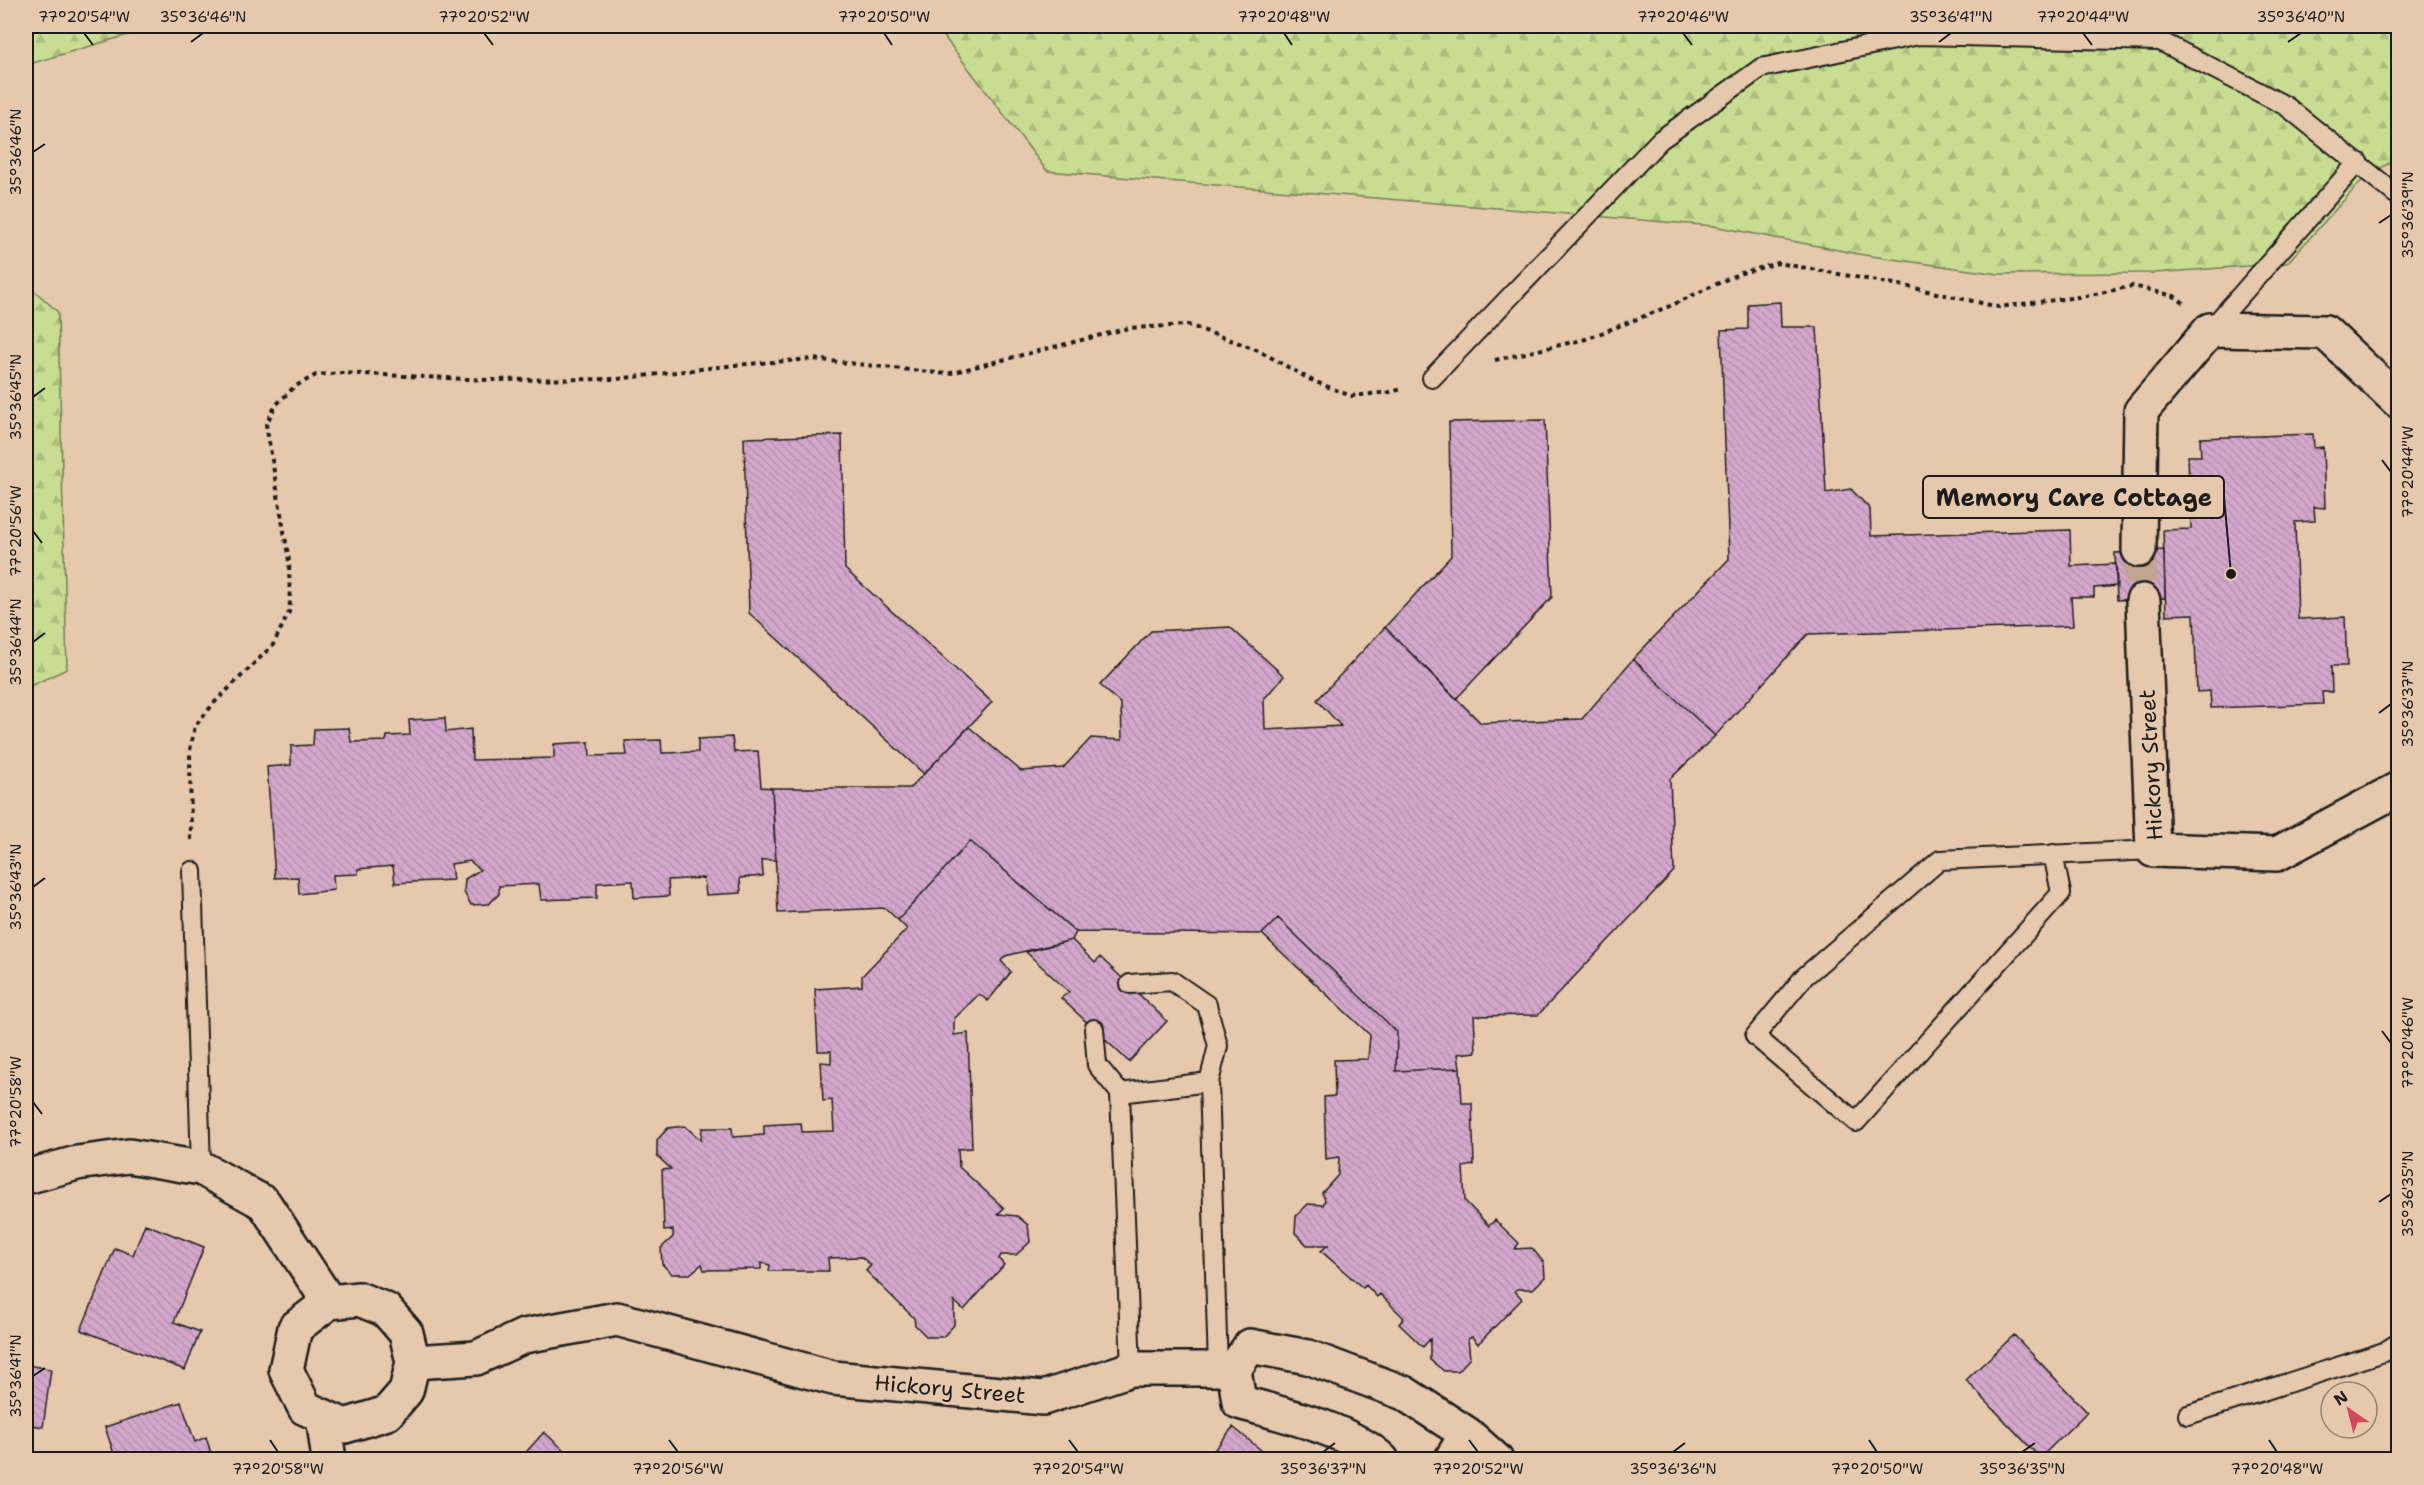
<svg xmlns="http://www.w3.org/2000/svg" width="2424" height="1485" font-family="'Shantell Sans',sans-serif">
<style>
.forest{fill:url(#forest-firs);stroke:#727c57;stroke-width:1.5}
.building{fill:url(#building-back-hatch);stroke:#1c1c1c;stroke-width:1.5}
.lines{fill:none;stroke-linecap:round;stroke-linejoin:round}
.street-tunnel{stroke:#bea690;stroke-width:33;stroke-dasharray:33 16;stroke-linecap:butt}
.lane-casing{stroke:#1c1c1c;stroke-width:22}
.street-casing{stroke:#1c1c1c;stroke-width:38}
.path{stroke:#1c1c1c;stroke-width:4;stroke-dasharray:4.5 4.5;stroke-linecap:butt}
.lane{stroke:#e6c9ad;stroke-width:18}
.street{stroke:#e6c9ad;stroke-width:33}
.ticks{fill:none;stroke:#1c1c1c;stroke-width:2}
.labels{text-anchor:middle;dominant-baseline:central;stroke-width:5;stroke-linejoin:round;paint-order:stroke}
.street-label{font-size:22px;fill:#1c1c1c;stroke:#e6c9ad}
.leader{fill:none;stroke:#1c1c1c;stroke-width:2}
.callout-dot{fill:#1c1c1c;stroke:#e6c9ad;stroke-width:2}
.callout{fill:#e6c9ad;stroke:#1c1c1c;stroke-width:2}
.callout-label{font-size:24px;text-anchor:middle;font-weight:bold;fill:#1c1c1c}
.neatline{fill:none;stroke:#1c1c1c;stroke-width:2}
.ticks-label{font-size:15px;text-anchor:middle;fill:#1c1c1c}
</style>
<defs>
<pattern id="forest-firs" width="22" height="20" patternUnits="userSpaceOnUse" patternTransform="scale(1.5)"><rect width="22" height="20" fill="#c9dd92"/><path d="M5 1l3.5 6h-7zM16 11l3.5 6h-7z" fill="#acbd7d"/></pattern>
<pattern id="building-back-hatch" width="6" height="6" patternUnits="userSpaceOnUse" patternTransform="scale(1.5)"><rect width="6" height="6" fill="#d3a7cb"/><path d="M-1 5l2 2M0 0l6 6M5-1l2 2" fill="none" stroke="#b58fae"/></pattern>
</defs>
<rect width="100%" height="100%" fill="#e6c9ad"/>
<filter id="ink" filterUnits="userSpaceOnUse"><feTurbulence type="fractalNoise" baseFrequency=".0167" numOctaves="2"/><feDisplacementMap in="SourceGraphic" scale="12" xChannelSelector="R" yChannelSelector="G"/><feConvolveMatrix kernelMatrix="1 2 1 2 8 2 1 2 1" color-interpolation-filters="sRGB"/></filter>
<g filter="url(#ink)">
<!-- forest -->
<path class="forest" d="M26,26H158L26,65Z
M942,26H2398V158L2365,177L2287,263L2155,273L1998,274L1864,255L1714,226L1047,171L942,34Z
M26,283L58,312L67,669L26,688Z"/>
<!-- building -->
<path class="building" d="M1780,302L1781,327H1817L1826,493L1851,489L1870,509L1871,536L2070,530L2071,566L2116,564L2117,586L2094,588V597H2071L2073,626L1808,634L1715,736L1633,659L1729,559L1721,330L1748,329V304Z
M1545,420L1552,597L1456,699L1385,627L1451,556L1449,422Z
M2313,434L2314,448L2323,447L2325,508L2314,507L2315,521L2295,522L2298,619L2345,617L2347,666H2331L2332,692H2322L2323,704L2211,708L2210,691L2197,692L2194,614L2166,615L2163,530L2191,529L2188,456H2201L2200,438Z
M842,435L845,569L992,702L924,774L749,613L744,438Z
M2164,550L2165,598L2117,600L2115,553Z
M1230,627L1284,676L1264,699L1265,730L1341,726L1317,700L1385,627L1481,723L1582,719L1633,659L1715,736L1670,779L1674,871L1538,1015L1474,1016L1476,1052L1458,1054L1460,1068L1396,1071L1397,1032L1278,918L1262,934L1076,932L970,841L898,920L885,908L778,913L772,788H910L969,727L1021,771L1063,768L1091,738L1122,740L1121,704L1100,685L1151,631Z
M445,718L446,732L471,729L472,760L554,758V744L589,742L590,756L627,755L625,741L661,740L662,753L698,752V739L732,737L734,752L758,751L761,787L772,788L776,860H762L763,876L740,878L741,893L706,895L704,878L668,880L669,896L634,898L633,881L597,883V898L541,900L539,884L499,886V894L489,904L471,905L464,892L465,879L480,870L470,861L451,864L453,880L395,883L393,866L358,869V874L333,875L334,890L299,894L298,877L275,878L267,767L291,765V746L313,745L314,729L349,728L351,742L386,741L387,736L410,735L409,720Z
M970,841L1076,932L1072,940L1005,956L1001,961L1011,972L988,1001L979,994L954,1019V1035L968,1033L972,1148L958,1149L959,1167L1004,1208L998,1214L1017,1216L1028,1225L1030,1242L1016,1255H1001L999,1259L1004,1265L964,1310L954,1301V1325L943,1337H927L915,1325L914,1318L866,1271L871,1265L861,1257L828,1258L829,1271H769L770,1265L761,1263V1269L704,1270L702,1264L690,1274H672L662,1264L661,1248L673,1237V1230L664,1231L662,1170L671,1169L657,1156V1140L668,1128L685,1126L701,1140L702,1128H732L733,1137L764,1135V1125L801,1123L802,1132L834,1131L832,1100L823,1101L821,1062L831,1063V1051H818L815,989L862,986V976L907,929L898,920Z
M1278,918L1397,1032L1396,1071L1460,1068L1462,1103H1472L1474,1165L1463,1167L1465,1201L1489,1226L1495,1220L1519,1243L1515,1249L1532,1248L1544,1263L1545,1277L1533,1289H1517L1515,1291L1522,1299L1478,1344L1472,1337L1468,1339L1470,1358L1458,1371H1444L1430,1360V1339L1423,1347L1399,1324L1404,1318L1380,1294L1377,1297L1366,1285L1363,1288L1321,1251L1328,1245H1307L1295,1233L1296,1216L1308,1204L1323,1205L1325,1200L1322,1193L1338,1175L1339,1157L1326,1159L1324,1097L1335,1096L1334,1060L1368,1059L1370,1035L1262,934Z
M1072,940L1095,963L1100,957L1167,1021L1129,1062L1061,998L1069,992L1026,952Z
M145,1224L204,1247L174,1322L200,1332L185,1370L81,1330L115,1248L133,1255Z
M26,1332L31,1333L26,1365L51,1369L43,1427L26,1424Z
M2014,1335L2087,1412L2040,1458L1966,1380Z
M181,1402L195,1442L206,1437L213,1460H116L105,1427Z
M1233,1427L1273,1460H1206Z
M544,1432L575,1460H519Z"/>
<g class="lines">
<!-- street-tunnel -->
<path class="street-tunnel" d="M2139,550L2143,601"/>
<!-- lane casing -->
<g class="lane-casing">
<path id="lane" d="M2210,330L2358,162
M1432,378L1660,140L1761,68L1919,35L2160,41L2286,106L2398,196
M2053,854L2061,893L1856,1122L1755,1036L1804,977L1940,860L2153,850
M192,871L201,1168
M1130,984L1172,981L1207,1005L1218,1046L1209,1082
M1094,1029L1097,1065L1120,1093
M1131,1369L1120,1093L1209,1082L1218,1368
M2188,1415L2384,1352L2398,1343"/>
</g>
<!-- street casing -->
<g class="street-casing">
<path id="street" d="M2139,550L2141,411L2210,330L2325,332L2398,401
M2143,601L2153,850L2277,854L2398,789
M26,1177L77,1163L129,1156L201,1168L264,1203L329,1302
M359,1299L386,1310L406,1333L413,1362L406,1391L387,1413L345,1426L305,1408L286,1370L295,1328L329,1302Z
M413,1362L476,1358L524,1336L617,1319L833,1378L1043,1398L1131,1369H1234
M1234,1369L1250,1346L1308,1357L1404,1393L1467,1434L1496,1460
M1234,1369L1239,1402C1281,1414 1349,1429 1382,1460
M323,1416L329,1460
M1451,1460L1467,1434"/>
</g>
<!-- path -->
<path class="path" d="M1495,360L1586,339L1670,306L1738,274L1778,263L1905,286L1999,307L2086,296L2133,286L2174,296L2184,303
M191,840L190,750L195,726L215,702L273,645L290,610L289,561L266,424L276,405L294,387L316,375L342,373L488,380L617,379L735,365L812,359L947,374L1129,328L1188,325L1256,349L1311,380L1351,396L1391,392L1402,389"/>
<!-- lane -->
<use href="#lane" class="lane"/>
<!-- street -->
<use href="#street" class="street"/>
</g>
</g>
<!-- ticks -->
<path class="ticks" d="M84,33L93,45M484,33L493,45M884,33L892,45M1284,33L1292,45M1683,33L1692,45M2083,33L2092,45M191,42L203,33M1939,42L1951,33M2288,42L2301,33M33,152L45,144M2379,223L2391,215M33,397L45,388M2382,460L2391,472M33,531L42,543M33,642L45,633M2379,713L2391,704M33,887L45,878M2382,1031L2391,1043M33,1102L42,1114M2379,1202L2391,1194M33,1376L45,1368M270,1440L278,1452M669,1440L678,1452M1069,1440L1078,1452M1469,1440L1478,1452M1869,1440L1877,1452M2269,1440L2277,1452M1323,1452L1335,1443M1673,1452L1685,1443M2022,1452L2035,1443"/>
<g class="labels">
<!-- street labels -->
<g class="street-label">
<text transform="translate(2151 765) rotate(-93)">Hickory Street</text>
<text transform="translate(950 1389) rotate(5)">Hickory Street</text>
</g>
</g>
<!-- callouts -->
<path class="leader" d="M2231 574L2224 497"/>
<circle class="callout-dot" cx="2231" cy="574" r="6"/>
<rect class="callout" x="1923" y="476" width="301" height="42" rx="6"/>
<g class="callout-label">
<text x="2074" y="506">Memory Care Cottage</text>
</g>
<!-- margin -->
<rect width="2424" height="1485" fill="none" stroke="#e6c9ad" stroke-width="66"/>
<!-- north arrow -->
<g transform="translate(2349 1410) rotate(325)"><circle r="28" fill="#e6c9ad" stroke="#958473" stroke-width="1.5"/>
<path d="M0-4.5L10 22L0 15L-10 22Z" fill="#d1495b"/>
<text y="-9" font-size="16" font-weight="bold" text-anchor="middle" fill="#1c1c1c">N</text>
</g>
<rect x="33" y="33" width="2358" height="1419" class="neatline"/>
<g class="ticks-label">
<text x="84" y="22">77°20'54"W</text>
<text x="203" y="22">35°36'46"N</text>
<text x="484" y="22">77°20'52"W</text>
<text x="884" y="22">77°20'50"W</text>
<text x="1284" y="22">77°20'48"W</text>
<text x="1683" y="22">77°20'46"W</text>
<text x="1951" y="22">35°36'41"N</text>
<text x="2083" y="22">77°20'44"W</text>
<text x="2301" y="22">35°36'40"N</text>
<text transform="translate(16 152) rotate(-90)" y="5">35°36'46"N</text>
<text transform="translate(2408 215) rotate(-90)" y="5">35°36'39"N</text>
<text transform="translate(16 397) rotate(-90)" y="5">35°36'45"N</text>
<text transform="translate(2408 472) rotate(-90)" y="5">77°20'44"W</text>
<text transform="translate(16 531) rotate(-90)" y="5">77°20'56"W</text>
<text transform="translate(16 642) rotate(-90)" y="5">35°36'44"N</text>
<text transform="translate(2408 704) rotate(-90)" y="5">35°36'37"N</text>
<text transform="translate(16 887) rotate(-90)" y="5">35°36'43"N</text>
<text transform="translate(2408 1043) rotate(-90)" y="5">77°20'46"W</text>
<text transform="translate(16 1102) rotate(-90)" y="5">77°20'58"W</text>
<text transform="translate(2408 1194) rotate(-90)" y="5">35°36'35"N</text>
<text transform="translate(16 1376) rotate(-90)" y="5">35°36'41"N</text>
<text x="278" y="1474">77°20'58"W</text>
<text x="678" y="1474">77°20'56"W</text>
<text x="1078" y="1474">77°20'54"W</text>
<text x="1323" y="1474">35°36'37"N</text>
<text x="1478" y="1474">77°20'52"W</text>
<text x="1673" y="1474">35°36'36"N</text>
<text x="1877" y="1474">77°20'50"W</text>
<text x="2022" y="1474">35°36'35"N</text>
<text x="2277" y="1474">77°20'48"W</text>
</g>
</svg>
